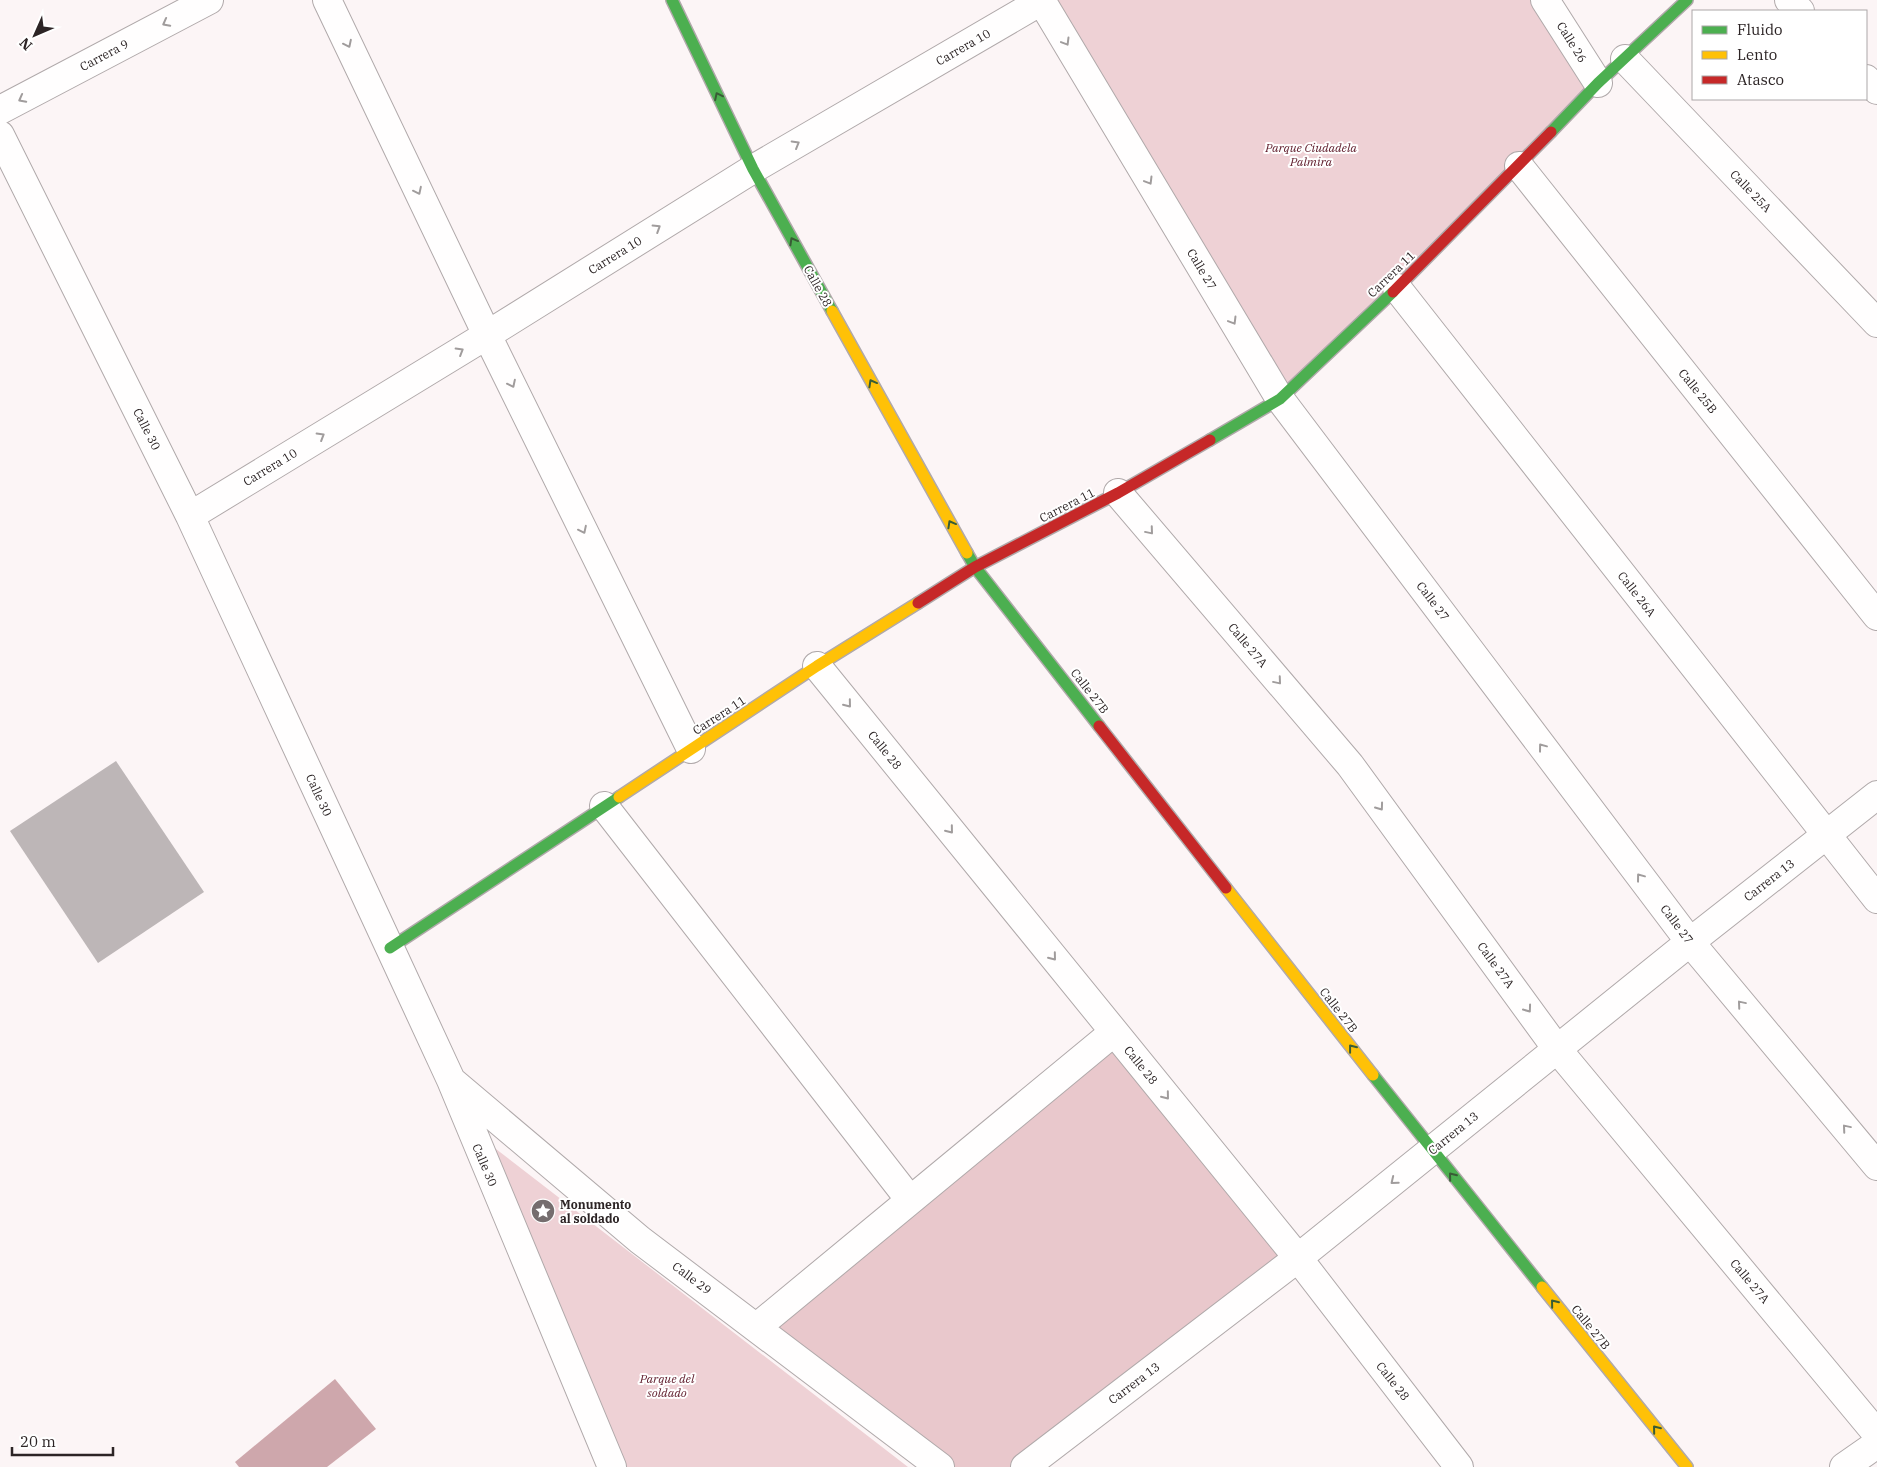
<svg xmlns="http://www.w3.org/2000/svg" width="1877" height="1467" font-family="'IBM Plex Serif',serif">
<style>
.green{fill:#eed1d5}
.forest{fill:#e9c8cc}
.water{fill:#cea7ac}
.building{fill:#bdb6b7}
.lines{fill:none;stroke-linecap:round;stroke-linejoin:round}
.street-casing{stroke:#b0a9aa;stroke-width:30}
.fast-casing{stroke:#b0a9aa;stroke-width:14}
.slow-casing{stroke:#b0a9aa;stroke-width:14}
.jam-casing{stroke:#b0a9aa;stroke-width:14}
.street{stroke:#fffefe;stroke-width:28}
.fast{stroke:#4caf50;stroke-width:11}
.slow{stroke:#ffc107;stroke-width:11}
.jam{stroke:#c62828;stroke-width:11}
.oneway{stroke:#a09c9c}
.oneway2{stroke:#395c36}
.labels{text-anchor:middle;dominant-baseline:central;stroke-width:4;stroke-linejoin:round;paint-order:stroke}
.street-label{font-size:12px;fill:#2c2425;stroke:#fff}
.park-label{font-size:12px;font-style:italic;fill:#632130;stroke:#fff}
.poi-label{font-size:12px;font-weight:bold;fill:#2c2425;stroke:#fff;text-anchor:start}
</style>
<rect width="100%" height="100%" fill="#fcf5f6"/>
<!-- green -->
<path class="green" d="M1043,0H1540L1598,83L1280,399Z
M470,1129L908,1467H612Z"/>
<!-- forest -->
<path class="forest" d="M1114,1032L1298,1258L1025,1467H940L757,1327Z"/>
<!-- water -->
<path class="water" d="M335,1379L376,1429L327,1467H239L235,1462Z"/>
<!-- building -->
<path class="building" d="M116,761L204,892L98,963L10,831Z"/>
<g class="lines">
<!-- street casing -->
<g class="street-casing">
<path id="street" d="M327,0L487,335L691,749
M1041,0L1280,399L1690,942L1877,1166
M1545,0L1598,83
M1789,0L1800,11
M1625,59L1877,323
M1866,79L1877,90
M0,110L209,0
M0,135L190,516L451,1080L612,1467
M1519,166L1877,616
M1397,288L1877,899
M1118,493L1350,765L1557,1049L1877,1434
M190,516L487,335L753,169L1043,0
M817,666L1298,1258L1459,1467
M604,806L910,1200
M453,1082L640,1240L940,1467
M757,1327L1114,1032
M1025,1467L1298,1258L1690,942L1877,795
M1844,1467L1877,1444"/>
</g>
<!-- fast casing -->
<g class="fast-casing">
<path id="fast" d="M672,0L753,169L832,311
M1551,132L1598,83L1687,0
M1210,440L1280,399L1393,292
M967,553L975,567L1099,726
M390,948L619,797
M1373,1075L1542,1287"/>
</g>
<!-- slow casing -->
<g class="slow-casing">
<path id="slow" d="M832,311L967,553
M619,797L817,666L918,603
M1226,888L1373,1075
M1542,1287L1687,1467"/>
</g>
<!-- jam casing -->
<g class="jam-casing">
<path id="jam" d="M1393,292L1551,132
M918,603L975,567L1118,493L1210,440
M1099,726L1226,888"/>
</g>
<!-- street -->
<use href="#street" class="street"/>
<!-- fast -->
<use href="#fast" class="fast"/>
<!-- slow -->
<use href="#slow" class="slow"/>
<!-- jam -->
<use href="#jam" class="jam"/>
</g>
<!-- one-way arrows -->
<defs><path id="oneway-chevron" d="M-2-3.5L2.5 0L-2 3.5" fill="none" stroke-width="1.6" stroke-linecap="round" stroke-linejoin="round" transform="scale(1.25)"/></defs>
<g class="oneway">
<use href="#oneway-chevron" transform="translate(166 23) rotate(152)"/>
<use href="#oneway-chevron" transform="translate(1066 42) rotate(59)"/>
<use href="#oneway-chevron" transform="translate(348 44) rotate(64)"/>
<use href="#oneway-chevron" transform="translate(22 99) rotate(152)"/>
<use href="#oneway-chevron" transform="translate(796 144) rotate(-30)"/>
<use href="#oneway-chevron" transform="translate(1149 181) rotate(59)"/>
<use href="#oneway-chevron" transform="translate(418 191) rotate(64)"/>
<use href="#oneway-chevron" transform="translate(657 228) rotate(-32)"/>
<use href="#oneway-chevron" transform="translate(1233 321) rotate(59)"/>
<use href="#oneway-chevron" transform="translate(460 351) rotate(-31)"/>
<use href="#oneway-chevron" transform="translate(512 384) rotate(64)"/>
<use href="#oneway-chevron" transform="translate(321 436) rotate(-31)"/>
<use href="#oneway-chevron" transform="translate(583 530) rotate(64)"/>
<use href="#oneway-chevron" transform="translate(1150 531) rotate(50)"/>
<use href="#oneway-chevron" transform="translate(1278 681) rotate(50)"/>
<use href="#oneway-chevron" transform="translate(848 704) rotate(51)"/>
<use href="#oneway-chevron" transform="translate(1542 747) rotate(-127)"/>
<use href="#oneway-chevron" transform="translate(1380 807) rotate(54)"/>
<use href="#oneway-chevron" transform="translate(950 830) rotate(51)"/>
<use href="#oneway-chevron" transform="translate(1640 877) rotate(-127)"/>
<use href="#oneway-chevron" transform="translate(1053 957) rotate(51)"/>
<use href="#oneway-chevron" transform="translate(1741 1004) rotate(-130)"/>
<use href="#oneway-chevron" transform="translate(1528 1009) rotate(54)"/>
<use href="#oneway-chevron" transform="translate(1166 1096) rotate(51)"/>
<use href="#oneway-chevron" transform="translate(1846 1128) rotate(-130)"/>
<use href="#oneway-chevron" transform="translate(1394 1181) rotate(141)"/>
</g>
<g class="oneway2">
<use href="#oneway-chevron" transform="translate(718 96) rotate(-116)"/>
<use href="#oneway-chevron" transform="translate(793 241) rotate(-119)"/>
<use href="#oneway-chevron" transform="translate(872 383) rotate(-119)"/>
<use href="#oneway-chevron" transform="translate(951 524) rotate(-119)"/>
<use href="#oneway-chevron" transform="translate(1352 1048) rotate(-128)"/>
<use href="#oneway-chevron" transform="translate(1452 1176) rotate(-129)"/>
<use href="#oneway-chevron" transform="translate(1554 1303) rotate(-129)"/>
<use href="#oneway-chevron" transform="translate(1656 1429) rotate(-129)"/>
</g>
<!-- icons -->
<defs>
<g id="sight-disc" transform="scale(1.25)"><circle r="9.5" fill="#756d6e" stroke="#fff"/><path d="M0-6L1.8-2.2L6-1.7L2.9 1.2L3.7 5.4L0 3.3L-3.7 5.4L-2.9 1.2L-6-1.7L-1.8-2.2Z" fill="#fff"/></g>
</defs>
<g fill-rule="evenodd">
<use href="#sight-disc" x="543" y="1211"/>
</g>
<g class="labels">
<!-- street labels -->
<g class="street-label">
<text transform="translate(1572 42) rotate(58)">Calle 26</text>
<text transform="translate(963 47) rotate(-30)">Carrera 10</text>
<text transform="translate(104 55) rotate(-28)">Carrera 9</text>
<text transform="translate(1751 191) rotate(46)">Calle 25A</text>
<text transform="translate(615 255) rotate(-32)">Carrera 10</text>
<text transform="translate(1202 269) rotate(59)">Calle 27</text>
<text transform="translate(1391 274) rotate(-44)">Carrera 11</text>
<text transform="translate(818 286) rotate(61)">Calle 28</text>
<text transform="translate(1698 391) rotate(51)">Calle 25B</text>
<text transform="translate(147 429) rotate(63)">Calle 30</text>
<text transform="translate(270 467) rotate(-31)">Carrera 10</text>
<text transform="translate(1067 505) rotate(-27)">Carrera 11</text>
<text transform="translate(1637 594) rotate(52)">Calle 26A</text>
<text transform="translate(1433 601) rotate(53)">Calle 27</text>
<text transform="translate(1248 645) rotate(50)">Calle 27A</text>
<text transform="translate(1090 691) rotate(52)">Calle 27B</text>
<text transform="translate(719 715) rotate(-33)">Carrera 11</text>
<text transform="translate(885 750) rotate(51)">Calle 28</text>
<text transform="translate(319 795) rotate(65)">Calle 30</text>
<text transform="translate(1769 880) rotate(-38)">Carrera 13</text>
<text transform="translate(1677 924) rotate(53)">Calle 27</text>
<text transform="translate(1496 965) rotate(54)">Calle 27A</text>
<text transform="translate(1339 1010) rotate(52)">Calle 27B</text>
<text transform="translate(1141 1065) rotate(51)">Calle 28</text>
<text transform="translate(1453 1133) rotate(-39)">Carrera 13</text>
<text transform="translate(485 1165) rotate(67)">Calle 30</text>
<text transform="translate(692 1278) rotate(37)">Calle 29</text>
<text transform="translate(1750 1281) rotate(50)">Calle 27A</text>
<text transform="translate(1591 1327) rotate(51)">Calle 27B</text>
<text transform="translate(1393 1381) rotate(52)">Calle 28</text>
<text transform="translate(1134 1383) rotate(-37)">Carrera 13</text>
</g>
<!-- park labels -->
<g class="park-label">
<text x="1311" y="147">Parque Ciudadela<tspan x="1311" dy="14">Palmira</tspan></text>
<text x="667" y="1378">Parque del<tspan x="667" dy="14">soldado</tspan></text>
</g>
<!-- poi labels -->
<g class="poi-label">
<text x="560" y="1204">Monumento<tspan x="560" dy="14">al soldado</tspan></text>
</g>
</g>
<!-- legend -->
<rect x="1692" y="10" width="175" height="90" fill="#ffffff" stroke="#aba7a8"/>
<rect x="1702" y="26" width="25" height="8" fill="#4caf50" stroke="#aba7a8"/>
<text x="1737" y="35" font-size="15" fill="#2c2425">Fluido</text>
<rect x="1702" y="51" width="25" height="8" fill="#ffc107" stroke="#aba7a8"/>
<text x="1737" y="60" font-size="15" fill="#2c2425">Lento</text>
<rect x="1702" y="76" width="25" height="8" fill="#c62828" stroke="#aba7a8"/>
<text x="1737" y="85" font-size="15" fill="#2c2425">Atasco</text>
<!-- north arrow -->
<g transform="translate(35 35) rotate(225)" stroke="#ffffff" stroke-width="4" paint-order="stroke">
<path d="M0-4L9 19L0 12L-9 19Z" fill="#2c2425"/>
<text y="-8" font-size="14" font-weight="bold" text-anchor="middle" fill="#2c2425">N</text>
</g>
<!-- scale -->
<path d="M12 1447v8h101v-8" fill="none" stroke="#2c2425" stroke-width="2.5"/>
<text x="20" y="1447" font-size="15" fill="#2c2425" stroke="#ffffff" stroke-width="4" paint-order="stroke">20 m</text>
</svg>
